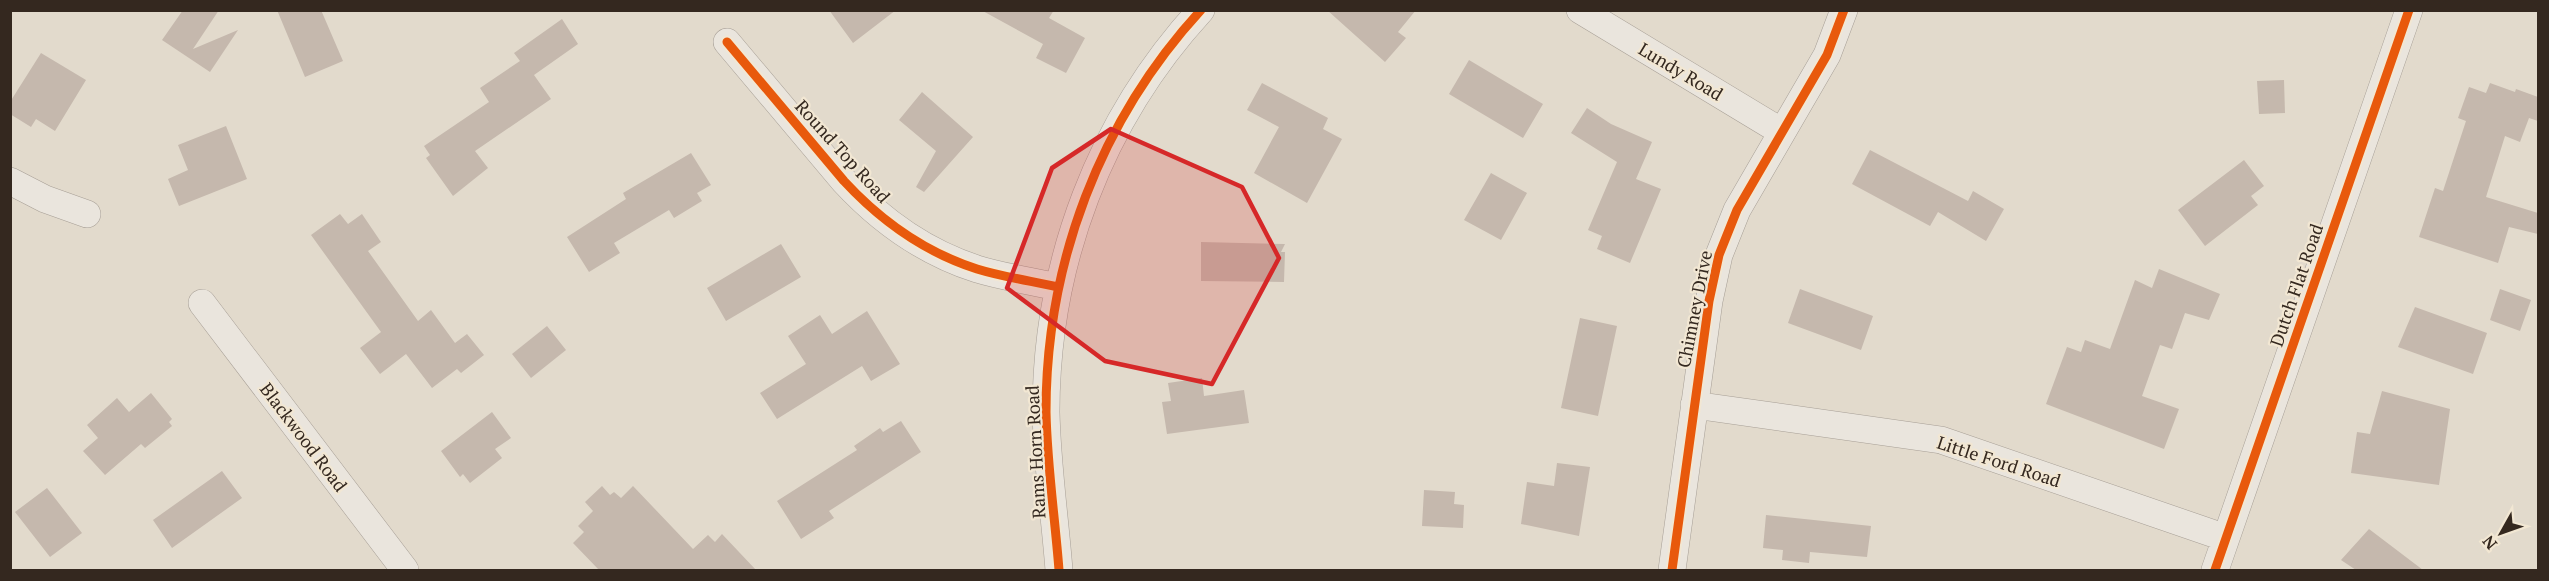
<svg xmlns="http://www.w3.org/2000/svg" width="2549" height="581" font-family="'PT Serif',serif">
<style>
.building{fill:#c5b8ad}
.lines{fill:none;stroke-linecap:round;stroke-linejoin:round}
.minor-casing{stroke:#a79f96;stroke-width:28}
.minor{stroke:#eae5dd;stroke-width:27}
.cycleway-casing{stroke:#f2e7d3;stroke-width:13}
.cycleway{stroke:#e8590c;stroke-width:9}
.marked{fill:#d62828;fill-opacity:0.2;stroke:#d62828;stroke-width:4.5;stroke-linejoin:round}
.labels{text-anchor:middle;dominant-baseline:central;stroke-width:4.5;stroke-linejoin:round;paint-order:stroke}
.street-label{font-size:18px;fill:#34281f;stroke:#f2e7d3}
</style>
<rect width="100%" height="100%" fill="#e2dacc"/>
<!-- building -->
<path class="building" d="M183,10H219L193,49L238,30L210,72L162,40Z
M277,10H321L343,61L305,77Z
M829,10H896L853,43Z
M981,10H1054L1049,18L1085,38L1066,73L1036,58L1043,44Z
M1327,10H1416L1398,32L1406,38L1385,62Z
M562,19L578,44L534,75L551,99L475,151L488,168L453,196L426,158L430,155L424,146L489,102L480,88L520,61L514,53Z
M41,53L86,80L55,131L36,119L31,127L10,114V102Z
M1469,60L1543,104L1523,138L1449,94Z
M2284,80L2285,113L2259,114L2257,81Z
M1262,83L1328,118L1323,129L1342,139L1307,203L1254,173L1279,127L1247,110Z
M2490,83L2515,92L2516,89L2538,97V121L2529,118L2520,142L2505,136L2486,197L2538,213V234L2509,227L2498,263L2419,237L2435,188L2443,191L2466,121L2458,118L2469,87L2486,93Z
M922,92L973,137L924,192L916,187L936,151L899,120Z
M1587,108L1611,124L1652,142L1636,179L1661,189L1630,263L1597,249L1602,236L1588,230L1617,162L1571,133Z
M226,126L247,179L179,206L168,179L188,170L178,145Z
M1870,150L1968,201L1973,191L2004,209L1986,241L1938,212L1930,226L1852,184Z
M691,153L711,185L697,193L702,201L674,218L669,210L614,243L620,253L589,272L567,237L626,199L623,193Z
M2244,160L2264,186L2251,196L2258,205L2205,246L2178,210Z
M1491,173L1527,193L1501,240L1464,220Z
M340,214L348,224L362,214L381,242L368,251L418,321L431,310L455,343L467,334L484,355L461,373L457,369L432,388L406,354L380,374L360,348L381,332L311,235Z
M1201,242L1285,244L1281,252H1285L1284,282L1201,281Z
M781,244L801,277L726,321L707,288Z
M2159,269L2220,294L2209,320L2185,313L2172,349L2160,345L2142,396L2179,409L2164,449L2046,404L2067,347L2081,352L2085,340L2110,349L2135,280L2152,288Z
M1800,289L1873,316L1861,350L1788,323Z
M2500,289L2531,300L2520,331L2490,320Z
M2415,307L2487,333L2473,374L2398,347Z
M867,311L900,364L871,381L862,366L777,419L760,393L806,364L788,336L820,315L832,334Z
M1580,318L1617,326L1598,416L1561,408Z
M547,326L566,350L531,378L512,354Z
M1202,378L1204,396L1244,390L1249,423L1167,434L1162,402L1171,401L1168,383Z
M2382,391L2450,409L2439,485L2351,473L2357,432L2370,434Z
M151,393L172,419L169,422L172,426L145,448L141,444L105,475L83,451L98,438L87,425L117,398L129,412Z
M492,412L511,438L495,449L502,458L470,483L463,474L460,477L441,451Z
M901,421L921,452L829,511L834,518L801,539L777,501L857,450L854,446L880,428L883,432Z
M1557,463L1590,467L1579,536L1521,524L1527,482L1554,486Z
M222,471L242,498L172,548L153,520Z
M602,486L610,495L614,492L621,498L633,486L693,549L708,535L715,542L722,534L756,570H599L573,543L584,532L578,526L593,511L585,502Z
M47,488L82,533L50,557L15,512Z
M1424,490L1455,492L1454,504L1464,505L1463,528L1422,526Z
M1766,515L1871,526L1867,557L1810,552L1809,563L1782,560L1783,550L1763,548Z
M2369,529L2423,570H2356L2341,560Z"/>
<g class="lines">
<!-- minor casing -->
<g class="minor-casing">
<path id="minor" d="M1580,10L1782,132
M727,42L844,181C881,221 924,252 977,269C1003,277 1031,281 1058,287
M10,181L45,199L87,214
M202,303L405,570
M1694,405L1941,440L2226,538
M1059,570C1055,518 1047,464 1046,412C1046,263 1100,120 1201,10
M1672,570L1709,301L1719,255L1737,210L1827,55L1844,10
M2215,570L2409,10"/>
</g>
<!-- minor -->
<use href="#minor" class="minor"/>
<!-- cycleway casing -->
<g class="cycleway-casing">
<path id="cycleway" d="M727,42L844,181C881,221 924,252 977,269C1003,277 1031,281 1058,287
M1059,570C1055,518 1047,464 1046,412C1046,263 1100,120 1201,10
M1672,570L1709,301L1719,255L1737,210L1827,55L1844,10
M2215,570L2409,10"/>
</g>
<!-- cycleway -->
<use href="#cycleway" class="cycleway"/>
</g>
<!-- marked area -->
<path class="marked" d="M1111,129L1242,187L1279,258L1212,384L1105,361L1007,288L1052,168Z"/>
<g class="labels">
<!-- street labels -->
<g class="street-label">
<text transform="translate(1681 71) rotate(31)">Lundy Road</text>
<text transform="translate(843 151) rotate(48)">Round Top Road</text>
<text transform="translate(2296 285) rotate(-71)">Dutch Flat Road</text>
<text transform="translate(1694 309) rotate(-79)">Chimney Drive</text>
<text transform="translate(304 437) rotate(53)">Blackwood Road</text>
<text transform="translate(1035 452) rotate(-93)">Rams Horn Road</text>
<text transform="translate(1999 461) rotate(18)">Little Ford Road</text>
</g>
</g>
<!-- border -->
<rect width="2549" height="581" fill="none" stroke="#34281f" stroke-width="24"/>
<!-- north arrow -->
<g transform="translate(2501 533) rotate(230)" stroke="#f2e7d3" stroke-width="4.5" paint-order="stroke">
<path d="M0-4.5L10 22L0 15L-10 22Z" fill="#34281f"/>
<text y="-9" font-size="16" font-weight="bold" text-anchor="middle" fill="#34281f">N</text>
</g>
</svg>
